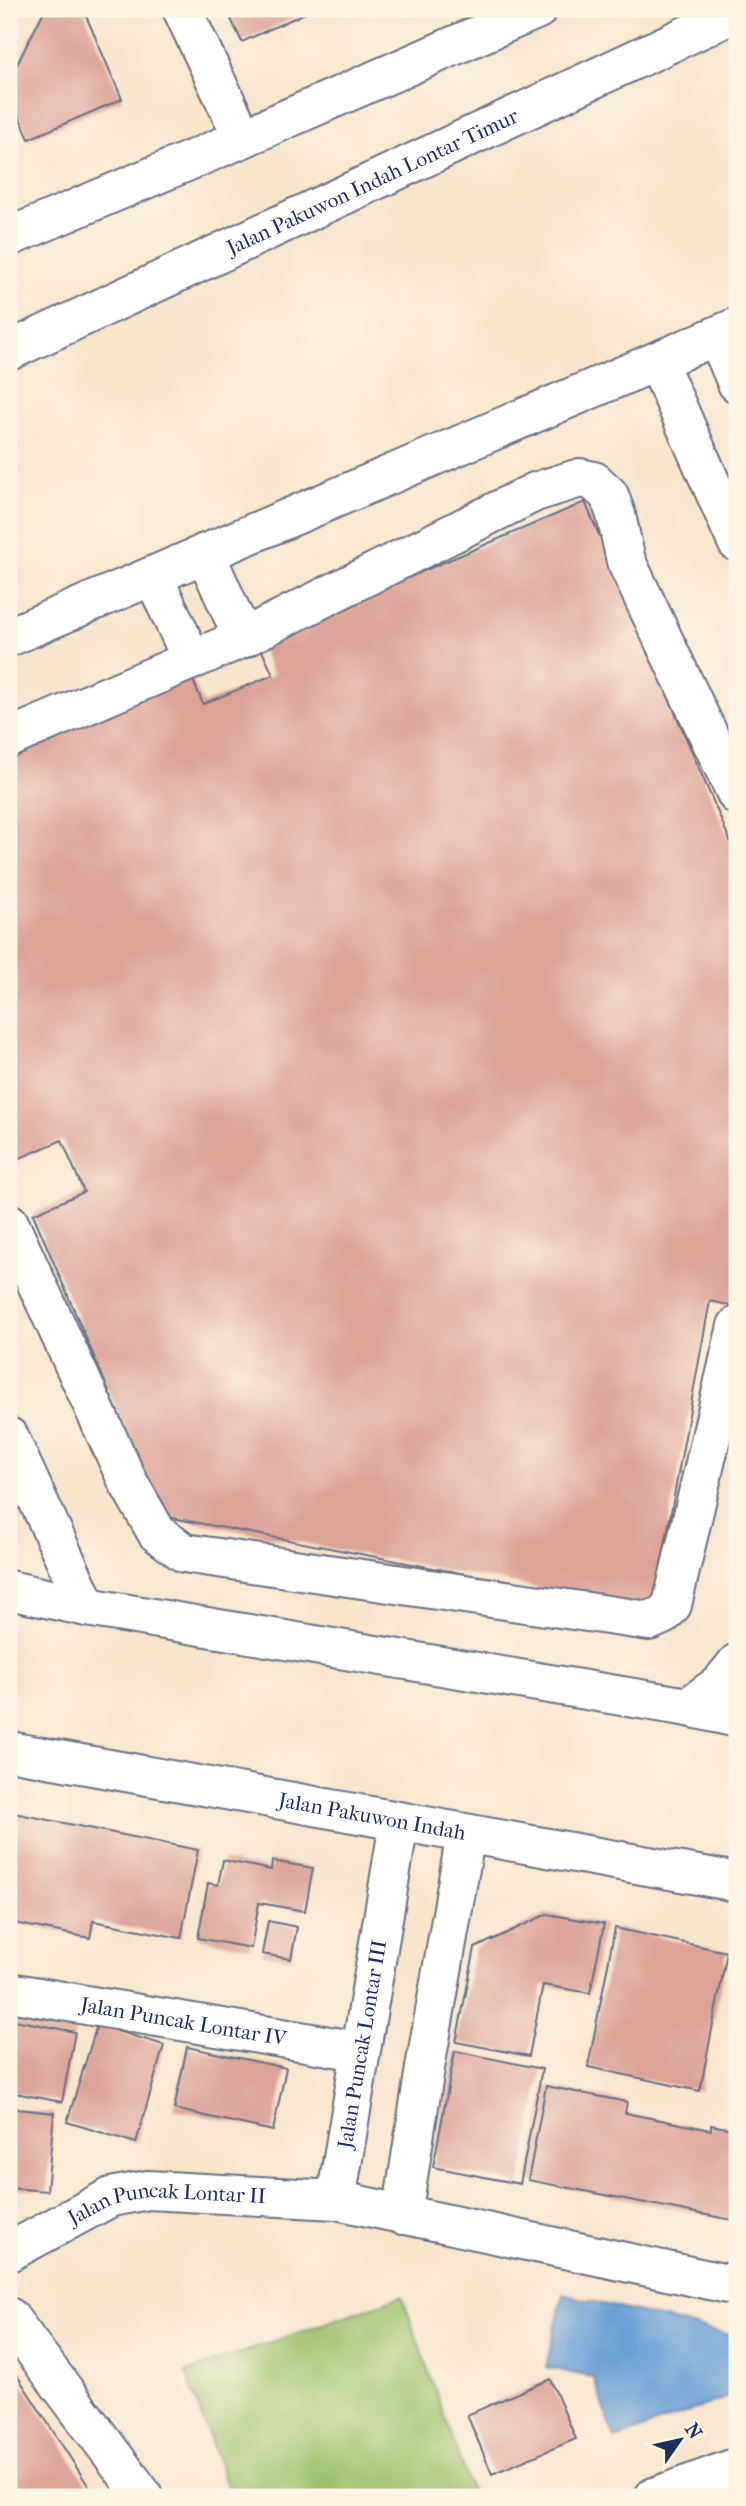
<svg xmlns="http://www.w3.org/2000/svg" width="746" height="2506" font-family="'IM FELL French Canon',serif">
<style>
.green{fill:#9dc16b;stroke:#5c7864;stroke-width:2}
.water{fill:#679ed5;stroke:#41669a;stroke-width:2}
.building{fill:#dca397}
.lines{fill:none;stroke-linecap:round;stroke-linejoin:round}
.minor-casing{stroke:#686f84;stroke-width:42}
.minor{stroke:#fff;stroke-width:38}
.labels{text-anchor:middle;dominant-baseline:central;stroke-width:7;stroke-linejoin:round;paint-order:stroke}
.street-label{font-size:21px;fill:#1b2f5e;stroke:#fcf5e5}
</style>
<rect width="100%" height="100%" fill="#fcf5e5"/>
<filter id="ink" filterUnits="userSpaceOnUse"><feTurbulence type="fractalNoise" baseFrequency=".0143" numOctaves="2"/><feDisplacementMap in="SourceGraphic" scale="14" xChannelSelector="R" yChannelSelector="G"/><feConvolveMatrix kernelMatrix="1 2 1 2 8 2 1 2 1" color-interpolation-filters="sRGB"/></filter>
<filter id="wash" filterUnits="userSpaceOnUse"><feTurbulence type="fractalNoise" baseFrequency=".00686" numOctaves="4" result="noise"/><feDisplacementMap in="SourceGraphic" scale="28" xChannelSelector="R" yChannelSelector="G"/><feGaussianBlur stdDeviation="1.57" result="paint"/><feColorMatrix in="noise" values="0 0 0 0 0 0 0 0 0 0 0 0 0 0 0 0 0 1.4 0 .05"/><feComposite in="paint" operator="in"/></filter>
<g filter="url(#wash)">
<rect width="100%" height="100%" fill="#f7e5cc"/>
<!-- green -->
<path class="green" d="M402,2296L472,2495L465,2497H231L186,2372Z"/>
<!-- water -->
<path class="water" d="M563,2294L737,2337V2394L615,2439L594,2378L546,2367Z"/>
<g id="blocks">
<!-- building -->
<path class="building" d="M45,9H83L122,99L29,139L9,93V80Z
M226,9H314L242,42Z
M585,502L737,857V1152L735,1165H737V1307L710,1301L653,1610L162,1516L33,1214L84,1192L62,1140L11,1162L9,1158V747L189,671L203,704L273,675L258,642Z
M9,1812L198,1850L181,1938L93,1921L90,1938L9,1922Z
M223,1860L271,1870L272,1861L313,1868L305,1911L259,1903L251,1948L198,1938L208,1883L218,1885Z
M547,1914L604,1924L590,1993L543,1985L529,2056L456,2042L475,1948Z
M268,1921L297,1927L291,1959L262,1954Z
M615,1928L727,1952L700,2091L588,2067Z
M15,2020L75,2032L62,2102L9,2092V2052Z
M97,2025L164,2045L136,2143L67,2122Z
M187,2047L286,2068L273,2131L174,2109Z
M455,2051L542,2069L520,2184L433,2167Z
M546,2086L627,2102L625,2113L711,2130V2125L737,2130V2221L528,2180Z
M9,2108L54,2113L47,2191L9,2188Z
M9,2363L91,2490L79,2497H9Z
M550,2379L576,2439L492,2474L467,2415Z"/>
</g>
</g>
<g filter="url(#ink)">
<use href="#blocks" fill-opacity="0" stroke="#686f84" stroke-width="2"/>
<g class="lines">
<!-- minor casing -->
<g class="minor-casing">
<g id="minor">
<path d="M182,9L243,138"/>
<path d="M9,237L243,138L538,9"/>
<path d="M717,336L737,383"/>
<path id="s1" d="M9,351L737,12"/>
<path d="M657,361L737,542"/>
<path d="M205,553L243,638"/>
<path d="M153,576L192,660"/>
<path d="M9,637L737,327"/>
<path d="M9,738L243,638L535,492L580,478L594,481L609,495L616,515L626,561L737,795"/>
<path d="M9,1223L128,1482L157,1533L184,1553L649,1621L663,1615L672,1605L737,1326"/>
<path d="M9,1437L87,1607"/>
<path d="M9,1590L87,1607L688,1707L737,1718"/>
<path d="M688,1707L720,1684L737,1663"/>
<path id="s2" d="M9,1751L737,1882"/>
<path id="s3" d="M9,1992L359,2051"/>
<path id="s4" d="M336,2200L399,1823"/>
<path d="M402,2215L425,2068L466,1834"/>
<path id="s5" d="M9,2252L111,2197L148,2190L186,2192L336,2200L737,2286"/>
<path d="M9,2317L144,2497"/>
<path d="M654,2497L737,2467"/>
</g>
</g>
<!-- minor -->
<use href="#minor" class="minor"/>
</g>
</g>
<g class="labels">
<!-- street labels -->
<g class="street-label">
<text stroke="none"><textPath href="#s1" startOffset="401">Jalan Pakuwon Indah Lontar Timur</textPath></text>
<text stroke="none"><textPath href="#s2" startOffset="369">Jalan Pakuwon Indah</textPath></text>
<text stroke="none"><textPath href="#s3" startOffset="177">Jalan Puncak Lontar IV</textPath></text>
<text stroke="none"><textPath href="#s4" startOffset="158">Jalan Puncak Lontar III</textPath></text>
<text stroke="none"><textPath href="#s5" startOffset="170">Jalan Puncak Lontar II</textPath></text>
</g>
</g>
<!-- margin -->
<rect width="746" height="2506" fill="none" stroke="#fcf5e5" stroke-width="35"/>
<!-- north arrow -->
<g transform="translate(680 2440) rotate(56)" stroke="#fcf5e5" stroke-width="5" paint-order="stroke">
<path d="M0-5L12 26L0 18L-12 26Z" fill="#1b2f5e"/>
<text y="-10" font-size="19" font-weight="bold" text-anchor="middle" fill="#1b2f5e">N</text>
</g>
</svg>
